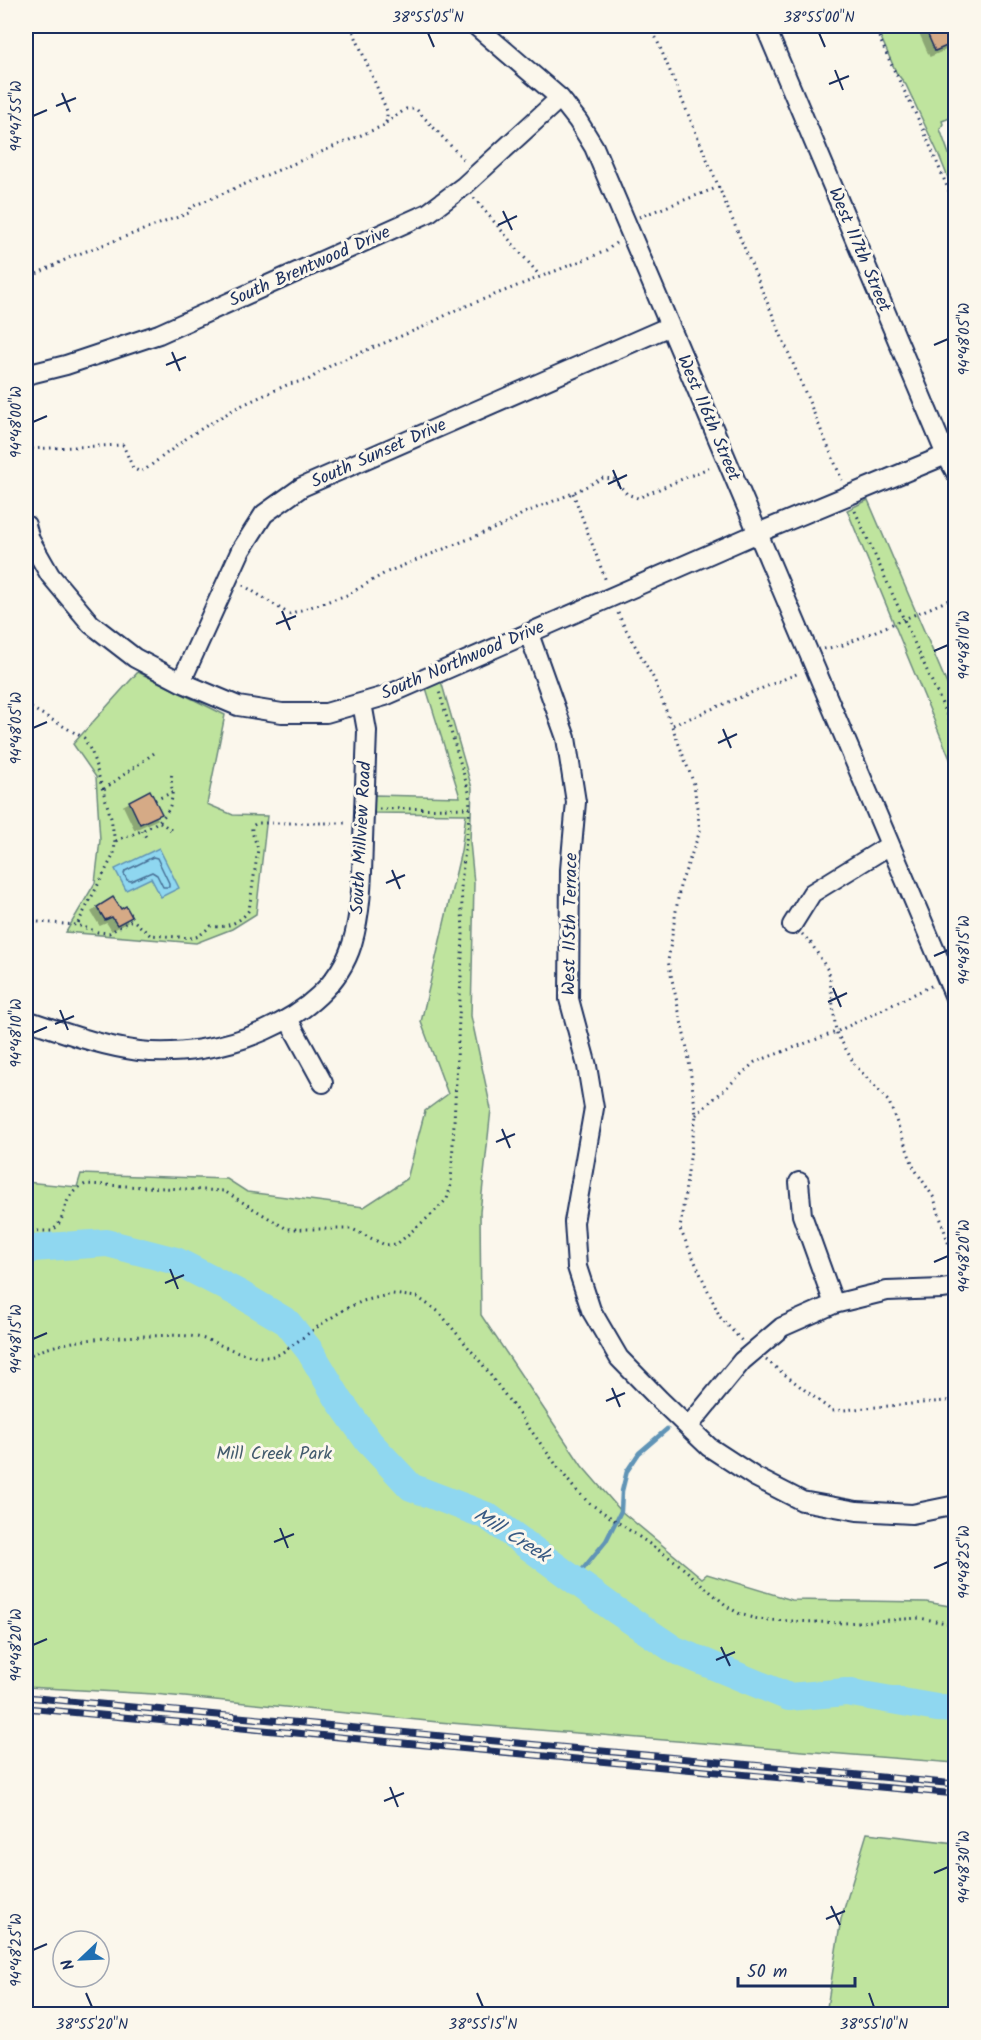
<svg xmlns="http://www.w3.org/2000/svg" width="981" height="2040" font-family="Kalam,sans-serif">
<style>
.green{fill:#bfe49e;stroke:#6d8a7e;stroke-width:1.5}
.water{fill:#8fd7f0;stroke:#6194b6;stroke-width:1.5}
.lines{fill:none;stroke-linecap:round;stroke-linejoin:round}
.shore{stroke:#497298;stroke-width:1.5}
.stream{stroke:#6194b6;stroke-width:4.5}
.river{stroke:#8fd7f0;stroke-width:28}
.building{fill:#d5aa86;stroke:#1b2f5e;stroke-width:1.5;filter:url(#shadow)}
.street-casing{stroke:#1b2f5e;stroke-width:22}
.path{stroke:#1b2f5e;stroke-width:3;stroke-dasharray:1.5 4.5;stroke-linecap:butt}
.street{stroke:#fbf7ec;stroke-width:18}
.rail-casing{stroke:#1b2f5e;stroke-width:7}
.rail{stroke:#fbf7ec;stroke-width:4.5;stroke-dasharray:14;stroke-linecap:butt}
.ticks{fill:none;stroke:#1b2f5e;stroke-width:2}
.labels{text-anchor:middle;dominant-baseline:central;stroke-width:6;stroke-linejoin:round;paint-order:stroke}
.street-label{font-size:18px;fill:#1b2f5e;stroke:#fbf7ec}
.park-label{font-size:18px;fill:#445c6e;stroke:#fbf7ec}
.water-label{font-size:20px;font-style:italic;fill:#385982;stroke:#fbf7ec}
.neatline{fill:none;stroke:#1b2f5e;stroke-width:2}
.ticks-label{font-size:15px;text-anchor:middle;fill:#1b2f5e}
</style>
<defs>
<filter id="shadow"><feDropShadow dx="-5" dy="5" stdDeviation="0" flood-color="#0004"/></filter>
</defs>
<rect width="100%" height="100%" fill="#fbf7ec"/>
<filter id="ink" filterUnits="userSpaceOnUse"><feTurbulence type="fractalNoise" baseFrequency=".0167" numOctaves="2"/><feDisplacementMap in="SourceGraphic" scale="12" xChannelSelector="R" yChannelSelector="G"/><feConvolveMatrix kernelMatrix="1 2 1 2 8 2 1 2 1" color-interpolation-filters="sRGB"/></filter>
<g filter="url(#ink)">
<!-- green -->
<path class="green" d="M876,26H903L905,29L915,26H926L925,27L935,51L955,42V116L942,121L943,124L940,129L955,171V195L938,153L906,85L896,72Z
M868,500L955,703V771L847,510Z
M138,672L225,715L207,804L233,815L267,816L256,914L232,929L196,943L66,932L95,883L100,840L96,777L73,744Z
M441,681L472,788L470,842L474,883L471,1016L491,1109L480,1212L481,1315L582,1466L621,1511L702,1578L707,1574L792,1600L926,1602L955,1607V1763L438,1722L154,1694L26,1687V1182L77,1187L81,1174L227,1179L247,1192L364,1207L407,1179L425,1111L448,1094L421,1022L461,851L466,814L374,813V795L460,797L426,688Z
M867,1833L955,1843V2014H826L841,1919Z"/>
<!-- water -->
<path class="water" d="M159,848L179,888L161,897L151,878L126,890L115,869Z"/>
<g class="lines">
<!-- shore -->
<path class="shore" d="M153,857L157,858L169,883V887H163L157,875L152,872L131,881L127,880L124,874L125,871Z"/>
<!-- stream -->
<path class="stream" d="M574,1580L606,1541L621,1511L622,1491L627,1471L639,1453L667,1429"/>
<!-- river -->
<path class="river" d="M26,1252L32,1248L107,1243L176,1261L240,1294L287,1322L310,1351L339,1400L369,1442L411,1487L487,1516L614,1609L675,1650L789,1697L846,1692L937,1708L956,1709"/>
</g>
<!-- building -->
<path class="building" d="M924,26H956V42L935,51Z
M150,790L162,814L140,824L129,801Z
M113,897L121,909L126,906L132,917L117,925L112,917L105,920L97,907Z"/>
<g class="lines">
<!-- street casing -->
<g class="street-casing">
<path id="street" d="M476,26L560,98L578,121L594,147L956,1000
M765,26L946,455L956,473
M26,375L66,365L159,334L428,213L464,186L560,98
M26,525L30,540L50,575L91,624L135,658L181,682L238,706L282,713H326L385,696L758,533L946,455
M529,634L566,738L576,802L570,870L569,999L587,1066L594,1108L574,1222L577,1267L591,1310L619,1358L660,1400L709,1447L755,1477L802,1501L857,1511L912,1514L956,1505
M181,682L241,550L264,514L302,487L670,326
M792,925L812,893L890,845
M288,1019L323,1083
M26,1020C63,1032 100,1046 139,1051C214,1060 328,1023 352,944C362,910 362,875 363,840C364,804 366,767 367,731L362,703
M799,1182L802,1215L834,1304
M688,1427L742,1361L782,1327L834,1304L887,1291L942,1289L956,1287"/>
</g>
<!-- path -->
<path class="path" d="M651,26L842,480
M874,26L891,64L923,129L956,208
M386,123L406,109H416L466,162
M474,198L540,276
M639,217L719,187
M26,279L73,256L189,213L191,207L385,125L387,119V111L351,26
M26,449L123,445L133,468L140,472L146,469L191,435L238,407L289,384L308,380L333,364L423,327L456,310L596,255L606,251L617,242
M573,493L606,581
M855,511L956,735
M243,585L289,614L347,595L387,572L508,523L522,514L573,493L603,478L614,479L627,494L638,498L713,466
M618,613L624,626L654,679L694,784L700,831L680,886L668,961L688,1053L696,1115L680,1229L720,1317L742,1341
M824,649L843,645L956,597
M26,705L84,738L92,753L111,818L115,842L114,854L77,925
M673,725L799,673
M104,789L157,751
M155,800L173,792
M379,809L470,808
M160,822L171,830
M142,830L147,839
M116,841C136,832 166,826 171,802C174,792 170,783 172,773
M26,921L77,925L98,932L109,933L130,921H134L150,935L193,938L199,936L211,926C225,929 241,922 249,910L258,849C256,841 251,834 252,826L257,823H347
M802,934L811,943L829,972L836,1032L855,1065L889,1102L914,1168L934,1198L956,1267
M696,1115L755,1062L836,1032L933,985
M26,1234L37,1231H52C72,1214 57,1197 86,1184L224,1191L287,1229H352L385,1245L397,1244L432,1214L447,1199L451,1185L463,935L461,883L470,808L469,792L439,691
M26,1357C62,1339 102,1338 142,1336C160,1336 179,1334 197,1337C224,1343 251,1365 280,1354L323,1323L345,1309L363,1301L392,1294L417,1297L439,1312L483,1365L557,1466L574,1488L588,1502L676,1562L728,1607L740,1614L753,1618L766,1620L844,1623L920,1618L956,1625
M766,1360L832,1411L956,1400"/>
<!-- street -->
<use href="#street" class="street"/>
<!-- rail casing -->
<g class="rail-casing">
<path id="rail" d="M26,1697L956,1784
M26,1708L956,1794"/>
</g>
<!-- rail -->
<use href="#rail" class="rail"/>
</g>
</g>
<!-- ticks -->
<path class="ticks" d="M428,33L434,47M819,33L825,47M835,70L843,90M829,84L849,76M62,93L70,112M56,106L76,98M33,116L47,110M503,211L512,230M498,225L517,216M934,345L948,339M172,352L180,371M166,365L186,357M33,422L47,416M613,470L621,489M608,484L627,475M282,611L290,630M276,624L296,616M934,651L948,645M33,728L47,722M723,729L731,748M718,743L737,734M392,870L400,889M386,883L405,875M934,956L948,950M833,988L841,1007M828,1002L847,993M60,1010L68,1030M55,1024L74,1016M33,1033L47,1027M502,1129L510,1148M496,1142L515,1134M934,1262L948,1256M170,1269L178,1289M165,1283L184,1275M33,1339L47,1333M612,1388L620,1407M606,1401L625,1393M280,1528L288,1548M274,1542L294,1534M934,1568L948,1562M33,1645L47,1639M721,1647L730,1666M716,1660L735,1652M390,1787L398,1807M384,1801L404,1793M934,1873L948,1867M831,1906L840,1925M826,1919L845,1911M33,1950L47,1944M86,1993L92,2007M477,1993L483,2007M869,1993L874,2007"/>
<g class="labels">
<!-- street labels -->
<g class="street-label">
<text transform="translate(859 250) rotate(67)">West 117th Street</text>
<text transform="translate(310 267) rotate(-24)">South Brentwood Drive</text>
<text transform="translate(708 418) rotate(67)">West 116th Street</text>
<text transform="translate(379 454) rotate(-24)">South Sunset Drive</text>
<text transform="translate(463 661) rotate(-23)">South Northwood Drive</text>
<text transform="translate(362 838) rotate(-87)">South Millview Road</text>
<text transform="translate(571 924) rotate(-89)">West 115th Terrace</text>
</g>
<!-- park labels -->
<g class="park-label">
<text x="274" y="1454">Mill Creek Park</text>
</g>
<!-- water labels -->
<g class="water-label">
<text transform="translate(511 1536) rotate(32)">Mill Creek</text>
</g>
</g>
<!-- margin -->
<rect width="981" height="2040" fill="none" stroke="#fbf7ec" stroke-width="66"/>
<!-- north arrow -->
<g transform="translate(81 1959) rotate(247)"><circle r="28" fill="#fbf7ec" stroke="#a1a7b3" stroke-width="1.5"/>
<path d="M0-4.5L10 22L0 15L-10 22Z" fill="#1f6fb2"/>
<text y="-9" font-size="16" font-weight="bold" text-anchor="middle" fill="#1b2f5e">N</text>
</g>
<!-- scale -->
<path d="M738 1977v9h117v-9" fill="none" stroke="#1b2f5e" stroke-width="3"/>
<text x="747" y="1977" font-size="18" fill="#1b2f5e" stroke="#fbf7ec" stroke-width="4.5" paint-order="stroke">50 m</text>
<rect x="33" y="33" width="915" height="1974" class="neatline"/>
<g class="ticks-label">
<text x="428" y="22">38°55'05"N</text>
<text x="819" y="22">38°55'00"N</text>
<text transform="translate(16 116) rotate(-90)" y="5">94°47'55"W</text>
<text transform="translate(964 339) rotate(-90)" y="5">94°48'05"W</text>
<text transform="translate(16 422) rotate(-90)" y="5">94°48'00"W</text>
<text transform="translate(964 645) rotate(-90)" y="5">94°48'10"W</text>
<text transform="translate(16 728) rotate(-90)" y="5">94°48'05"W</text>
<text transform="translate(964 950) rotate(-90)" y="5">94°48'15"W</text>
<text transform="translate(16 1033) rotate(-90)" y="5">94°48'10"W</text>
<text transform="translate(964 1256) rotate(-90)" y="5">94°48'20"W</text>
<text transform="translate(16 1339) rotate(-90)" y="5">94°48'15"W</text>
<text transform="translate(964 1562) rotate(-90)" y="5">94°48'25"W</text>
<text transform="translate(16 1645) rotate(-90)" y="5">94°48'20"W</text>
<text transform="translate(964 1867) rotate(-90)" y="5">94°48'30"W</text>
<text transform="translate(16 1950) rotate(-90)" y="5">94°48'25"W</text>
<text x="92" y="2029">38°55'20"N</text>
<text x="483" y="2029">38°55'15"N</text>
<text x="874" y="2029">38°55'10"N</text>
</g>
</svg>
